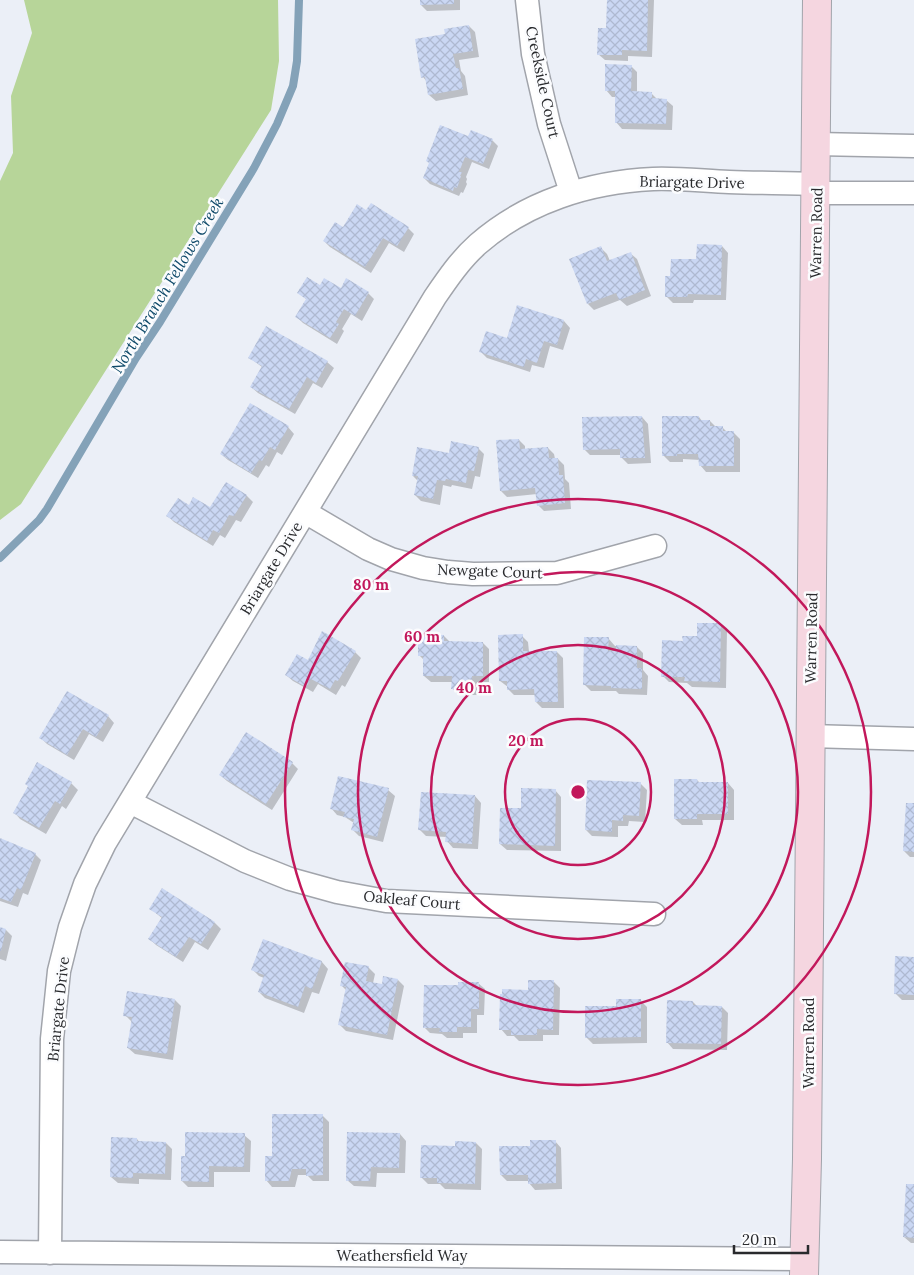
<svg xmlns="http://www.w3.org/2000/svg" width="914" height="1275" font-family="Lora,serif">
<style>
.grass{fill:#b7d599}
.shadow{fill:#0003}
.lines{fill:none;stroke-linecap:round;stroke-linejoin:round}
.stream{stroke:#84a2b8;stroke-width:8}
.building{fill:url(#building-cross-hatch)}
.street-casing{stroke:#a1a4ab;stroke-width:25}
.secondary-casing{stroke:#a1a4ab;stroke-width:30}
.street{stroke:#fff;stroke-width:22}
.secondary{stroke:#f5d6e0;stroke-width:28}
.ring{fill:none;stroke:#c2185b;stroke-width:2.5}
.labels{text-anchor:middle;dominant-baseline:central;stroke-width:5;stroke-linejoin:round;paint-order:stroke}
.street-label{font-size:15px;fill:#292a2d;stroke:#fbfcfe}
.water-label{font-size:16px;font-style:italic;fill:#0f4a6a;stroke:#fbfcfe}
.centre{fill:#c2185b;stroke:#fbfcfe;stroke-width:2.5}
.ring-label{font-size:15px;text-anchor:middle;font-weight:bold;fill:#c2185b;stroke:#fbfcfe;stroke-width:5;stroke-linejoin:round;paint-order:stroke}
</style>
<defs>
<pattern id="building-cross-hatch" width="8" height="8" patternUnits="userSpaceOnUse" patternTransform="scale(1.25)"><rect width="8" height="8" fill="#cad7f3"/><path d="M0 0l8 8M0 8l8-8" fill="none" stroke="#aeb9d1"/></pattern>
</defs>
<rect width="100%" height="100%" fill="#ebeff7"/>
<!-- grass -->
<path class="grass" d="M24,0H278L279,61L271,110L21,504L0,520V181L13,153L11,96L32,33Z"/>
<!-- shadow -->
<path class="shadow" d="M421,0H460V10L427,11L421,5Z
M608,0H654L652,57L628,56V61L605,60L598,54L607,29Z
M469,26L475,32L479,57L459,60L461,71L465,76L468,95L436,101L429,95L427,82L423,77L446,35Z
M631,66L637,72V93H651L658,100H666L673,106L672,130L622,129L616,122L617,97H612L606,90Z
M469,138L492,140L498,146L489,169L472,162L466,177L467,179L466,182L467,184L463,193L461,192L459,196L430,184L424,178Z
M367,212L408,228L414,234L404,252L389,243L371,273L330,247L324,241Z
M722,246L728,253L726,300H694L693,303H673L666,296L671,277Z
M601,248L607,254L610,261L630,253L637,259L651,296L627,306L620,300L594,310L588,304Z
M321,287L368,293L374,299L362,321L351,314L342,329L344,331L337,344L303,323L297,317L307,300L299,293Z
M518,307L564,321L570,328L563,350L550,346L544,368L532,365L530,372L487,358L481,352L508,339Z
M250,358L327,362L334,368L322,388L313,383L295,414L258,393L251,387L262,367Z
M642,417L648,424L651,463L628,464L622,458L621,455H590L584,449Z
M699,417L702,421H710L716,427H722L728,433H734L740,439V472H706L700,465V460L683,459V462H670L664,456Z
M288,427L294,434L282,455L277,452L269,467L266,465L258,478L228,460L221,454Z
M519,440L525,446V450L548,448L554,454L555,459H558L564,465L565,479L569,483L571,509L544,511L538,505L537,494L507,497L501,491Z
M478,448L484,454L480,477L475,476L472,489L452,485L451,487L443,485L440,505L421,501L415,495L418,481L413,476L449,455Z
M227,483L247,496L253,502L241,522L236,520L225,538L220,535L213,546L174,522L168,516L189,506L211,509Z
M720,624L727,630L726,688L692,687L687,683L669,682L663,676L684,642L698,638Z
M444,636L451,643H483L489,649V682H477V695H459L453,689V682H431L424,676V660L419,655Z
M522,636L528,642L529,652H557L563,658L564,708H542L536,702V695H514L508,689V687L500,681Z
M608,638L615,646L637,647L643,653V670L648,676L647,695L619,694L616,691H591L584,684Z
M355,652L361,658L345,687L342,685L336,695L318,684L313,692L293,681L286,675L308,662Z
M108,716L114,723L103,742L89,734L74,760L47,744L41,738Z
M292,763L298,769L272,810L227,781L220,775Z
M38,764L71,783L78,790L66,809L62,806L46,834L20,819L14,812L29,786Z
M697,780L700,783H728L734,790V820H702L703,825H682L675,819Z
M640,783L647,790L645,822L629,821L628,826H618V837L592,836L586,830Z
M388,790L395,796L383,842L359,836L353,830L354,823L345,817L337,815L331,808Z
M555,790L561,797V851L507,850L500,844L522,810Z
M475,796L481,803L478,849L453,848L447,841V837L426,836L419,829Z
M914,804V857H910L904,851Z
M0,840L35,854L41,860L28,895L23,893L18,907L0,901Z
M151,909L214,922L221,929L208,950L195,942L183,962L156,945L150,939L163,919Z
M0,929L6,930L12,936L6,961L0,959Z
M264,941L322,962L328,969L319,994L312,992L304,1013L265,998L259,992L264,978L259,976L253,970Z
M914,958V1000H902L895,993Z
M368,967L375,974L373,983L383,985L398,980L404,986L393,1040L346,1031L340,1025L347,991L342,986Z
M554,982L560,988L559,1035H543V1041H519L514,1036H507L501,1029L529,991Z
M478,983L485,989L484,1015H477V1033H463V1038H447L442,1034L430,1033L424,1027L459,986Z
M175,1000L181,1006L173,1060L135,1054L128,1048L132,1022L125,1015Z
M640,1000L647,1007V1043L593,1044L586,1037L618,1007Z
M693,1002L698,1007H722L728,1013L727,1050L673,1049L667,1042Z
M322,1115L329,1122V1181H313L307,1175H298L295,1187H272L266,1180L273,1158Z
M400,1134L406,1141L405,1173H377L376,1187L354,1186L347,1180Z
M244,1135L251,1141L250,1172H214V1187H188L182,1181Z
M137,1139L140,1143H166L172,1149L171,1180L139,1179V1184L118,1183L111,1177Z
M555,1141L561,1148L562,1189L535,1190L529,1183V1181H507L501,1175L532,1147Z
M476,1143L482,1149L481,1190L445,1189L440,1184H428L422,1178L456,1147Z
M914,1185V1243H911L904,1237Z"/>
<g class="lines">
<!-- stream -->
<path class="stream" d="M0,558L39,520L47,509L136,358L160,322L254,168L277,124L293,86L297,61L299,0"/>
</g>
<!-- building -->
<path class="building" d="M420,0H454V4L420,5Z
M607,0H648L647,51L622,50V55H597L598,28H606Z
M469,25L473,51L453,54L456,68H459L463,89L428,95L425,77L421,78L415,39L445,34L444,29Z
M605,64L632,65L631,91L652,92V98L667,99L666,124L615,123V91H605Z
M440,125L468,136L471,130L493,139L483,164L465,157L459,172H462L460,176H461L457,188L454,187L453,191L423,178L429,163L426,161Z
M371,203L409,227L397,246L383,238L365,267L323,241L335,222L343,227L357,204L366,210Z
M697,244L722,245L721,295L688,294L687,297H665V276H670L671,259H696Z
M601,246L607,261L631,252L645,290L619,300L616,293L587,304L569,259Z
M307,277L320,285L324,278L341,288L346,278L369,292L355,316L344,309L336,322L339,324L330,338L295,317L306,299L297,293Z
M517,305L564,320L557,345L544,341L537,363L526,359L524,367L479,352L486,331L507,338Z
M266,326L328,361L316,383L307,377L289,409L250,387L262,366L248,358Z
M250,403L289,426L275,450L270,447L262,461L259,460L251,473L220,454Z
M642,416L645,458H620V449L583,450L582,417Z
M662,416H699V420H710V426H723V431H734V466H699L698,454H677V456H662Z
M519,439L520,449L548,447L549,458H558L559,475H563L565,503L537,506L535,488L500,491L496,440Z
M451,441L479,447L474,471L468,470L466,483L446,479L445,481L437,480L433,499L414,495L418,476H412L417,447L449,453Z
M226,482L247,495L234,516L229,515L219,533L213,530L207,541L166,516L178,498L189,505L193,497L210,507Z
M697,623H721L720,682L684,681L685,677H661L662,640L683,641L682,636H697Z
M322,631L356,651L338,681L335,680L330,689L311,679L306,687L285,675L297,654L308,660Z
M418,634L444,635V641L483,642V676H472L471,690L451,689L452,676H423V656H418Z
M523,634V651H557L558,702H535L534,689L507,690V681H499L498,635Z
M584,637H609L608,651H616V645L637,646V668H642V689L611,688V686L583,685Z
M67,691L109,715L96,737L83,729L67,755L39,738Z
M246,732L293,762L266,804L219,775Z
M37,762L72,782L60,804L55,801L39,828L13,813L28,786L25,784Z
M338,776L389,788L377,837L351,830L354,819L343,817L345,812L330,809Z
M674,779H697L698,782H728V814H697V819H674Z
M587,780L641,782L639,816L623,815V821L612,820V832L585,830Z
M521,788L556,789L555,846L499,844L500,808H521Z
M421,792L475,795L472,844L445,842L446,832L418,830Z
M906,803H914V852L903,851Z
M0,838L36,853L21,890L17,888L11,902L0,898Z
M162,888L215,922L201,944L189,937L176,957L148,939L162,917L149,909Z
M0,927L6,929L1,951H0Z
M263,939L322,961L312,989L305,986L298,1007L258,992L264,975L251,970Z
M895,956L914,957V995L894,994Z
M345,962L369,966L366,981L382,984L383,976L398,979L387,1035L338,1025L346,987L340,986Z
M528,980H554L553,1030L537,1029V1035H511V1030H499L500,994H502V989L528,990Z
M458,982H479V1009H471V1027H457V1032H439L440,1028H423L424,985H458Z
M127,991L175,999L167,1054L127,1048L132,1017L123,1016Z
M616,999H641V1037L585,1038V1006H616Z
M667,1000L693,1001V1005L722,1006L721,1044L666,1043Z
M272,1114H323V1175L306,1176V1169H292L289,1181H265V1156H272Z
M185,1132L245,1133L244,1167L209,1166V1182L181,1181V1156H185Z
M347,1132L400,1133L399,1168L371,1167L370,1181H346Z
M111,1137L137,1138V1141L166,1142L165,1174L133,1173V1178L110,1177Z
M530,1140H556V1183L528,1184V1175H500L499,1146H530Z
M455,1141L476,1142L475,1184L437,1183V1178H420L421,1145L455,1146Z
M906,1184H914V1238L903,1237Z"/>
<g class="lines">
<!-- street casing -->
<g class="street-casing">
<path id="street" d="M527,0L533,54L549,124L571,192
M816,144L914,146
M816,193H914
M305,512L368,549L391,559L423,568L448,572L473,574L557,573L655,546
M810,736L914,739
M130,802L245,861L290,879L337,892L386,901L654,914
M0,1252L804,1259
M50,1253L52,1039L59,971L70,927L85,884L105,843L435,297C448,278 461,259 478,244C526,202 589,182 653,179C678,178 704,181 729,182C758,183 787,183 816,184"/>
</g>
<!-- secondary casing -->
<g class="secondary-casing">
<path id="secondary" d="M804,1275L807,1159L817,0"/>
</g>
<!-- street -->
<use href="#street" class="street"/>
<!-- secondary -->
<use href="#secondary" class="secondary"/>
</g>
<!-- distance rings -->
<g class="ring">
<circle cx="578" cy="792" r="73"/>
<circle cx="578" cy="792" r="147"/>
<circle cx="578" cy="792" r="220"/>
<circle cx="578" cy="792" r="293"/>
</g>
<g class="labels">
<!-- street labels -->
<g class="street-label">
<text transform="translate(543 82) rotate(78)">Creekside Court</text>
<text transform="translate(692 182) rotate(1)">Briargate Drive</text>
<text transform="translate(816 233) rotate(-89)">Warren Road</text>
<text transform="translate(271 568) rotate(-59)">Briargate Drive</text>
<text transform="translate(490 571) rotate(2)">Newgate Court</text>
<text transform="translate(811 638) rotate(-89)">Warren Road</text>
<text transform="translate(412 900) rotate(5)">Oakleaf Court</text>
<text transform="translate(58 1009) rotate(-84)">Briargate Drive</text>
<text transform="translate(808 1043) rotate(-90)">Warren Road</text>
<text x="402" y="1255">Weathersfield Way</text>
</g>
<!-- water labels -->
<g class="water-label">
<text transform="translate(167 285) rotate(-59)">North Branch Fellows Creek</text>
</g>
</g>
<circle cx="578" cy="792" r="8" class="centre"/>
<g class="ring-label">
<text x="371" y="590">80 m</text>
<text x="422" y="642">60 m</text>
<text x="474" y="693">40 m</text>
<text x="526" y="746">20 m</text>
</g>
<!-- scale -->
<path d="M734 1245v8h74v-8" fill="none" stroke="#292a2d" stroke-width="2.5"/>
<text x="742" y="1245" font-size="15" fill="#292a2d" stroke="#fbfcfe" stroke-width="4" paint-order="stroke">20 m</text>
</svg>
